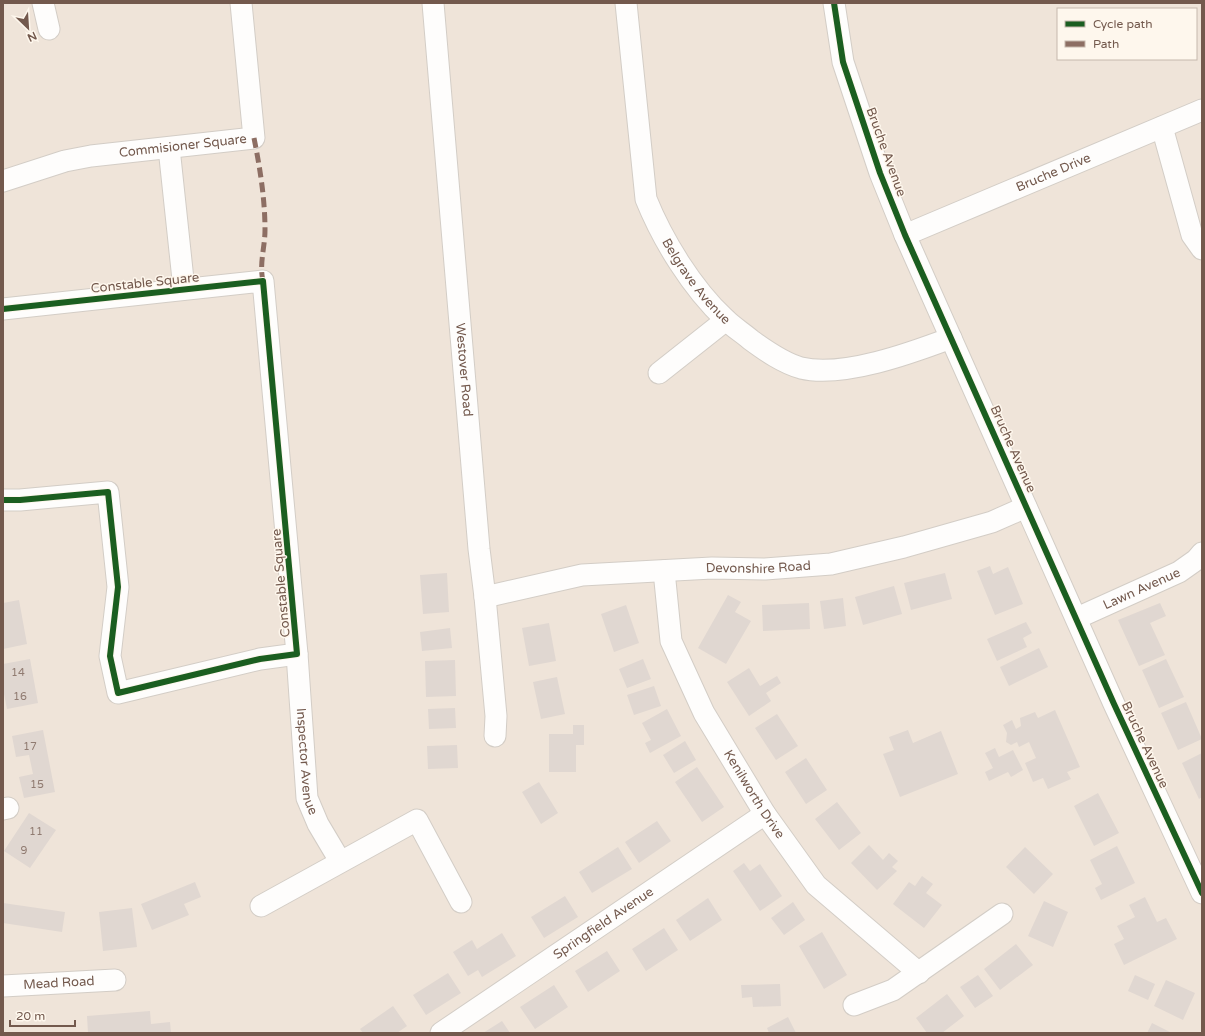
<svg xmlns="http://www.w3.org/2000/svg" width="1205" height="1036" font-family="'Varela Round',sans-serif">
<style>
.residential{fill:#efe4d9;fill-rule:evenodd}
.building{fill:#e0d7d1}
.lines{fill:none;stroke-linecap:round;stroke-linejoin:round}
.minor-casing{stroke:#d3cdc6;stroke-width:23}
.minor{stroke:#fefdfc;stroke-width:21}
.quiet{stroke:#8d6e63;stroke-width:5;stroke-dasharray:10 5;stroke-linecap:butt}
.cycleway-casing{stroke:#fef7ed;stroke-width:8}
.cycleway{stroke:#1b5e20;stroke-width:6}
.labels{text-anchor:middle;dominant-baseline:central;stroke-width:3;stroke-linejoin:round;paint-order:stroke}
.number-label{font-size:11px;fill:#907b71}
.street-label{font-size:13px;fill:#73594d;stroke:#fef7ed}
</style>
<rect width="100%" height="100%" fill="#f6f1eb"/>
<!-- residential -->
<path class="residential" d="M3,3H1202V1033H3ZM1058,9H1196V59H1058Z"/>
<!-- building -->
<path class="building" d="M990,566L993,574L1008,567L1023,604L995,615L977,571Z
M447,573L449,612L423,614L420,575Z
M945,573L952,599L911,610L904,583Z
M894,586L902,614L863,625L855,597Z
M728,595L741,602L735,612L751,621L726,664L698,648Z
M843,598L846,626L824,629L820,601Z
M19,600L27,644L3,649V603Z
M809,603L810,629L763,631L762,605Z
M1160,603L1166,616L1150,623L1165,655L1139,666L1118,620Z
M626,605L639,643L614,652L601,614Z
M1026,622L1032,633L1023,638L1027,647L997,661L987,639Z
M549,623L556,661L529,666L522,628Z
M450,628L452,648L422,651L420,632Z
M1039,648L1048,667L1009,686L1000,667Z
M30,659L38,703L7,709L3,689V664Z
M643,659L651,679L627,688L619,669Z
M1166,659L1184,697L1159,708L1142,670Z
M455,660L456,696L426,697L425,661Z
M749,668L760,686L777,676L781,683L766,693L771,701L749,716L727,682Z
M557,677L565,714L541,719L533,682Z
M654,686L661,706L634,715L627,695Z
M1186,702L1202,739L1178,750L1161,713Z
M455,708L456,728L429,729L428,709Z
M667,709L681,736L650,753L645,743L651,740L642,723Z
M1055,710L1080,767L1067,772L1071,779L1048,789L1043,778L1033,782L1025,763L1036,758L1029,742L1019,747L1017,742L1011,745L1006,742L1007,733L1003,725L1012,720L1016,729L1021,726L1020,718L1035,712L1038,718Z
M777,714L798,746L776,760L755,728Z
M573,725H584V745H576V772H549V734H573Z
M43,730L55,792L24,798L19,777L33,774L29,755L16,757L12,736Z
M908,730L913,743L941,731L958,774L900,797L883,754L894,750L889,737Z
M685,741L696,760L674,773L663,755Z
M457,745L458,768L428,769L427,746Z
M995,748L999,757L1013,750L1023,770L1011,777L1008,772L989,781L985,772L993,768L985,753Z
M1202,753V797L1199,799L1182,763Z
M806,758L827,790L806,804L785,772Z
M697,767L724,807L702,822L675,782Z
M539,782L558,813L541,824L522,792Z
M1098,793L1119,833L1094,846L1074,806Z
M837,802L861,833L839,850L815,819Z
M29,813L56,830L30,868L4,851Z
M657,821L671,841L639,863L625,842Z
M869,845L883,860L889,853L898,861L892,867L897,871L877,890L851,863Z
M1117,846L1135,883L1101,900L1095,888L1102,884L1090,860Z
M618,847L632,869L592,893L579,872Z
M1025,847L1053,874L1034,894L1006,867Z
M744,863L750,871L760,864L782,896L760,911L733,871Z
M922,876L933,884L926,893L942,905L924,928L893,904L909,882L915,886Z
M195,882L201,897L184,904L189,915L152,930L141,904Z
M565,896L578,917L544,938L531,917Z
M1145,897L1157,922L1166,918L1177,939L1124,965L1114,944L1124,939L1117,926L1135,917L1129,905Z
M708,898L722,920L690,941L676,920Z
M1044,901L1068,912L1053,947L1028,936Z
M793,902L805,920L784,935L771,918Z
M3,903L65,912L62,932L3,923Z
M132,908L137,947L103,951L99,912Z
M664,928L678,950L646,971L632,949Z
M822,932L847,975L824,989L799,946Z
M502,933L516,956L482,977L478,970L468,976L453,952L472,940L477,949Z
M1016,944L1033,965L1000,990L984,969Z
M607,951L620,971L588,992L575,971Z
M448,973L461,993L426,1015L413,995Z
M978,975L993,996L975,1008L960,987Z
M1135,975L1155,984L1148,1000L1128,991Z
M1166,980L1195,993L1183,1020L1154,1006Z
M780,984L781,1006L753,1007L752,997L742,998L741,985Z
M554,985L568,1007L535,1029L520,1007Z
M947,994L964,1016L942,1033H927L916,1018Z
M393,1006L407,1026L397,1033H363L360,1029Z
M150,1011L151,1024L170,1022L171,1033H88L87,1016Z
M788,1017L796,1033H769L767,1028Z
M502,1021L510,1033H483Z
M1152,1023L1172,1033H1147Z"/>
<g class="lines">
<!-- minor casing -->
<g class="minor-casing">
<g id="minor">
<path d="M43,3L49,29"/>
<path id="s1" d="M433,3L479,549L485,597L496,716L495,736"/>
<path id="s2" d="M626,3L646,199C663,241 692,288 725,319C733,327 743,333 751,340C766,351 783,363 801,368C843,378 911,353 951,338"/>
<path d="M834,3L843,62L880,173L905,235L1114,704L1202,893"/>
<path d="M1162,127L1192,235L1202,249"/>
<path d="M169,148L184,289"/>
<path id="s3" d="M3,181L65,161L91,156L254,138L241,3"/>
<path id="s4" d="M905,235L1202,110"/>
<path d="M3,309L263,281L297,654L260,659L118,693L110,656L118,587L108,492L20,500H3"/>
<path d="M659,373L726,320"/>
<path id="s5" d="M664,571L671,641L704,713L765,814L816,885L919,973"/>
<path id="s6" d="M485,597L582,575L712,568L765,569L831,564L904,547L992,522L1026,507"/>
<path id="s7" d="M1077,618L1179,572L1196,560L1202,553"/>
<path id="s8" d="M297,654L307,798L318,824L340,861"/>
<path d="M3,809L8,808"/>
<path d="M261,906L417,820L461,902"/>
<path id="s9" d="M3,986L115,980"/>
<path d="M854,1005L893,990L1002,914"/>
<path id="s10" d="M441,1033L765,814"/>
</g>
</g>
<!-- minor -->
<use href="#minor" class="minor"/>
<!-- quiet -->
<path class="quiet" d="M254,138C260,168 265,199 265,230C265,247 259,264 263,281"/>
<!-- cycleway casing -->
<g class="cycleway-casing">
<path id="cycleway" d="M834,3L843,62L880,173L905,235L1114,704L1202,893
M3,309L263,281L297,654L260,659L118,693L110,656L118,587L108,492L20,500H3"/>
</g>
<!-- cycleway -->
<use href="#cycleway" class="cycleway"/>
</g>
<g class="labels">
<!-- number labels -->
<g class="number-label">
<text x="18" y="672">14</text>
<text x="20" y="696">16</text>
<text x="30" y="746">17</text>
<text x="37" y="784">15</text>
<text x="36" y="831">11</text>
<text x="24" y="850">9</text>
</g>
<!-- street labels -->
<g class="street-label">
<text stroke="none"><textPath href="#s3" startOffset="184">Commisioner Square</textPath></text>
<text transform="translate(886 152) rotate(70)">Bruche Avenue</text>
<text stroke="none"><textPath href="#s4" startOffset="161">Bruche Drive</textPath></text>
<text stroke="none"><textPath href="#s2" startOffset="294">Belgrave Avenue</textPath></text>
<text transform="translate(145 283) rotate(-6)">Constable Square</text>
<text stroke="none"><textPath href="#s1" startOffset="368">Westover Road</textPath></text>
<text transform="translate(1013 449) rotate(66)">Bruche Avenue</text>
<text stroke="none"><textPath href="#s6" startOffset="276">Devonshire Road</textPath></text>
<text transform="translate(281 583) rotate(-95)">Constable Square</text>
<text stroke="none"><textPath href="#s7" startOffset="71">Lawn Avenue</textPath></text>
<text transform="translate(1145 745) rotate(65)">Bruche Avenue</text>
<text stroke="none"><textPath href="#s8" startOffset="108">Inspector Avenue</textPath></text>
<text stroke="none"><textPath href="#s5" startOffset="245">Kenilworth Drive</textPath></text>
<text stroke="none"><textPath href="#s10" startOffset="196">Springfield Avenue</textPath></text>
<text stroke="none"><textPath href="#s9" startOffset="56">Mead Road</textPath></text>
</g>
</g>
<!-- border -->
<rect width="1205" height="1036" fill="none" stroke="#73594d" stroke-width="8"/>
<!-- legend -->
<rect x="1057" y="8" width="140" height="52" fill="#fef7ed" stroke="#c6b8ad"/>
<rect x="1065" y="21" width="20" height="6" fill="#1b5e20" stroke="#c6b8ad"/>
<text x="1093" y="28" font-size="12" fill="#73594d">Cycle path</text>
<rect x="1065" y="41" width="20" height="6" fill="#8d6e63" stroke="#c6b8ad"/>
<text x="1093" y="48" font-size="12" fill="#73594d">Path</text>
<!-- north arrow -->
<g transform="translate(28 28) rotate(155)" stroke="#fef7ed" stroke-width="3" paint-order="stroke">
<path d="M0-3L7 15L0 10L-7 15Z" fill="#73594d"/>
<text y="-6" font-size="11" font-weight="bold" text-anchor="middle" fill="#73594d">N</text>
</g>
<!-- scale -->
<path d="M10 1020v6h65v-6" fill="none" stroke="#73594d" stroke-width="2"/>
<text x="16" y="1020" font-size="12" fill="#73594d" stroke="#fef7ed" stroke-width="3" paint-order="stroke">20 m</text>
</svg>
